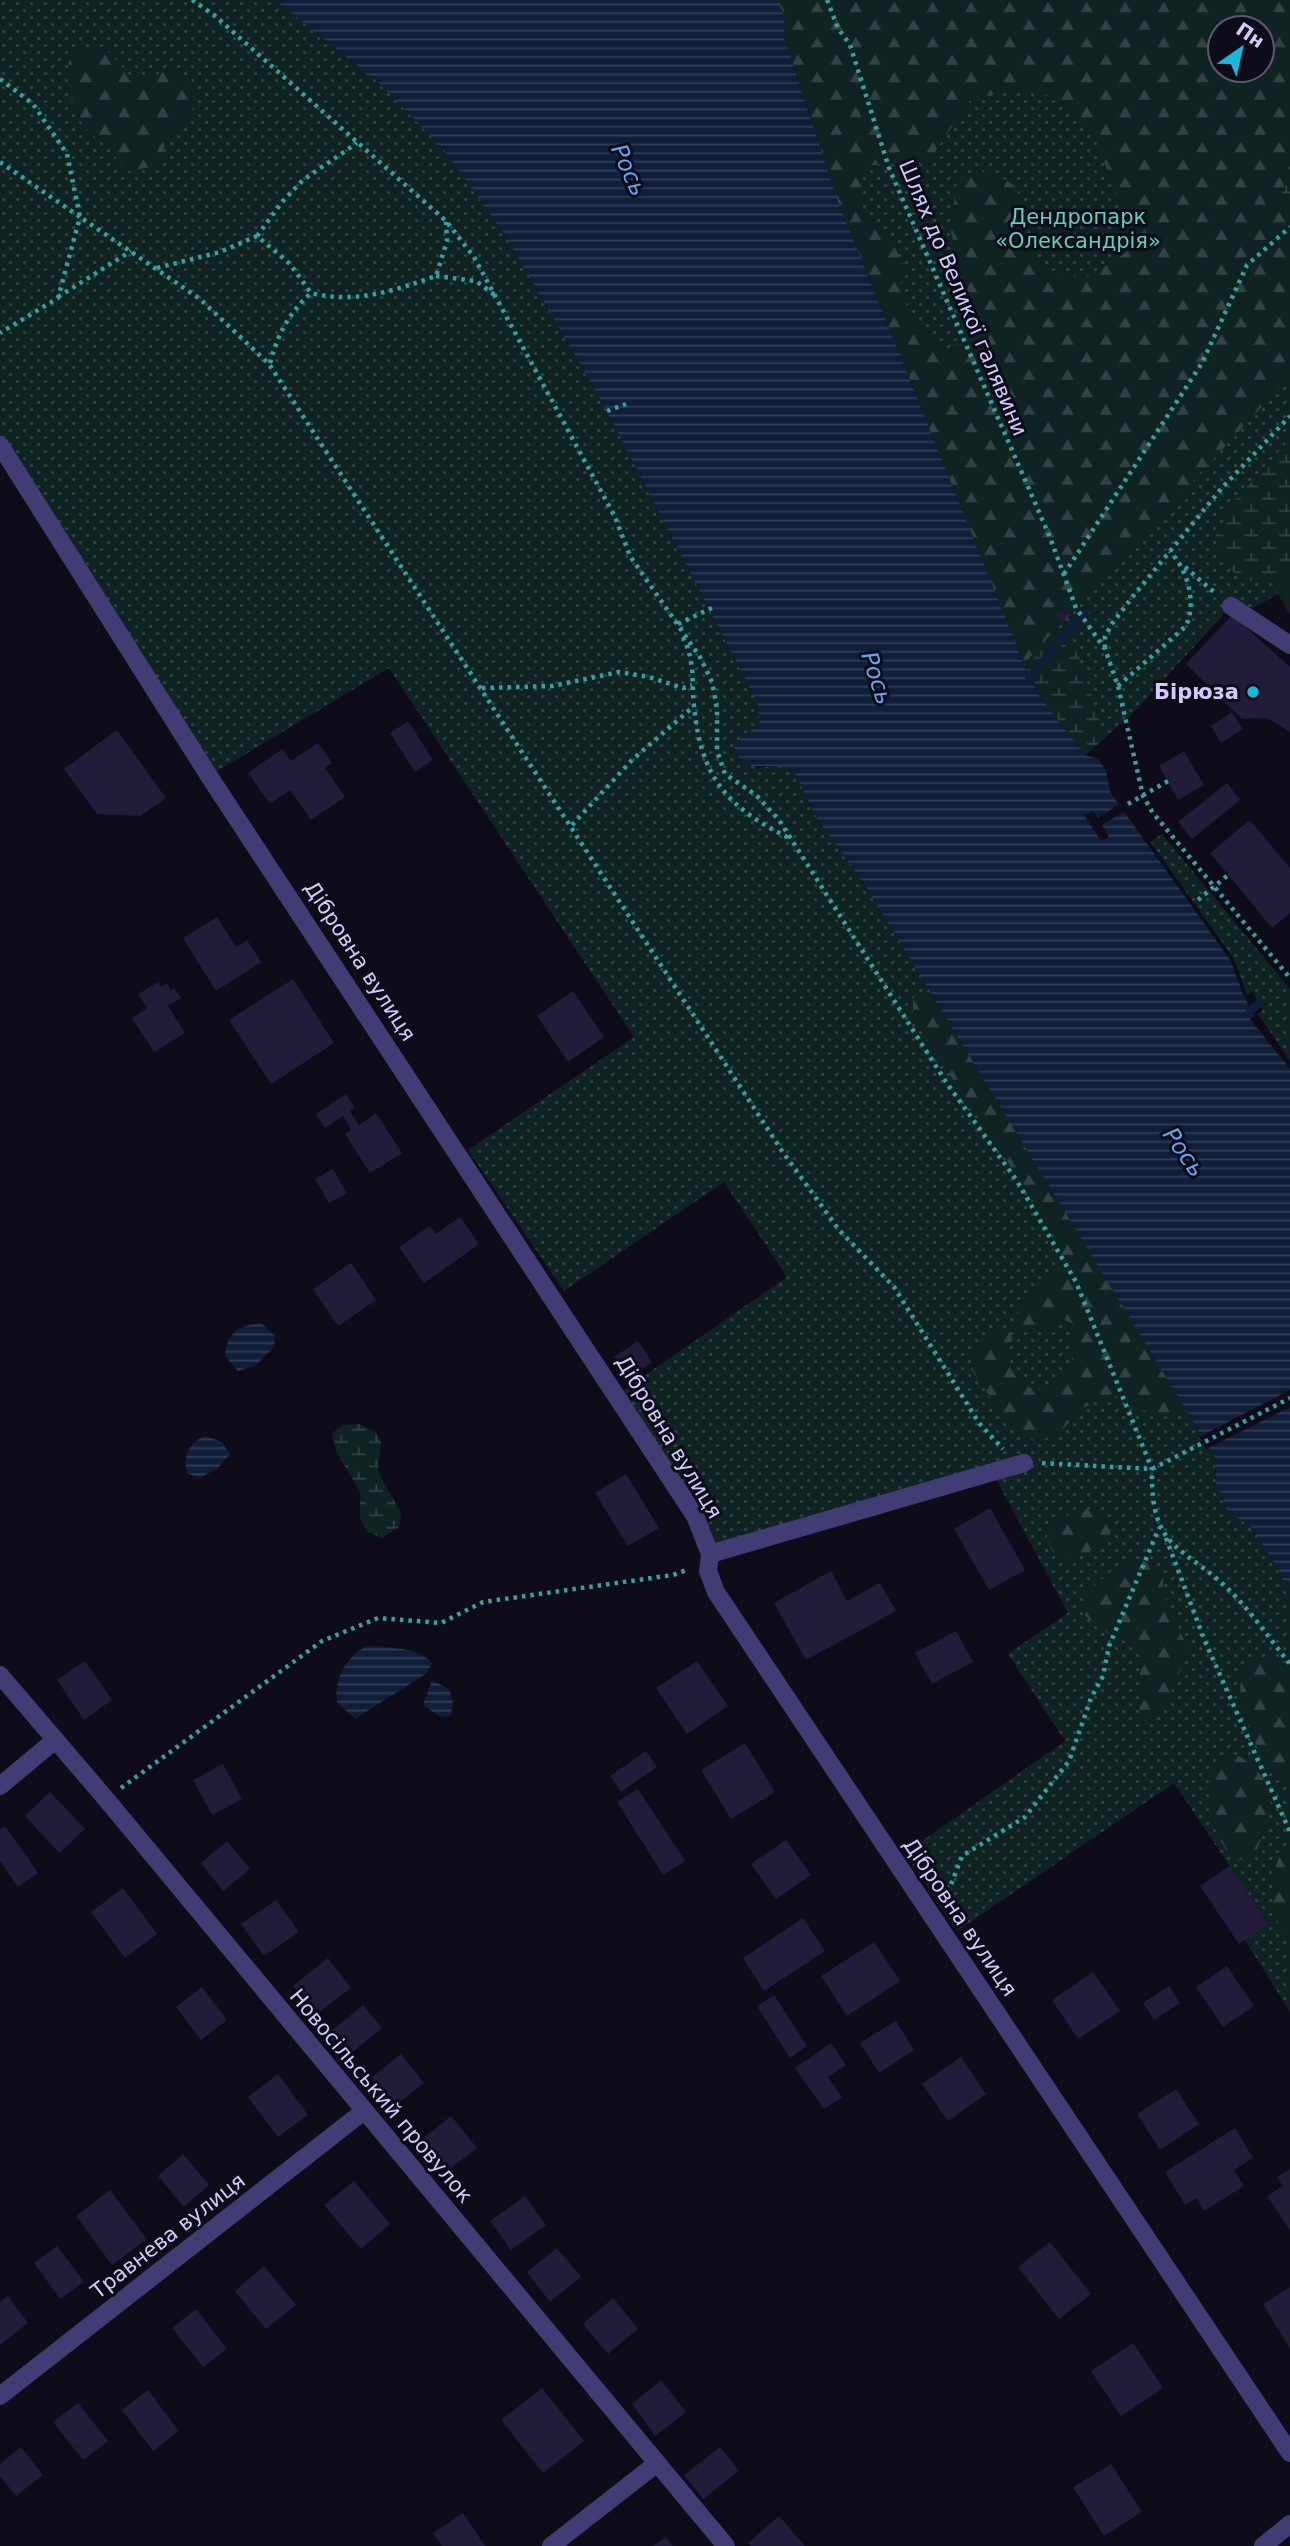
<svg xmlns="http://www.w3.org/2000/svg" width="1290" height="2546" font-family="'DejaVu Sans',sans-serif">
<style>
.grass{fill:url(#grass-dots);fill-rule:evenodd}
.forest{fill:url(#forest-firs);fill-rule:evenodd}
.wetland{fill:url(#wetland-marsh)}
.water{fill:url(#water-rules)}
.pier{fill:#0f0c1a}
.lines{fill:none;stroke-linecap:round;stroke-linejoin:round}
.stream{stroke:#101e3a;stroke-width:8}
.building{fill:#221b39}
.path{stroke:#38a0a0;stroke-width:4.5;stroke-dasharray:3.5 5;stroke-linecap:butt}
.minor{stroke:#423c74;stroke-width:18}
.poi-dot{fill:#17bad9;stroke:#0f0c1a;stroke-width:2.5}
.labels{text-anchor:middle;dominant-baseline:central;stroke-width:6;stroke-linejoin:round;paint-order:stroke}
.park-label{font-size:21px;fill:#60d0bb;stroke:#0f0c1a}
.street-label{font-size:21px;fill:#d3cbf9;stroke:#0f0c1a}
.poi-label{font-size:21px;font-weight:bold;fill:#d3cbf9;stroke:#0f0c1a;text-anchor:end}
.water-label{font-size:23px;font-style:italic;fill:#64a6ee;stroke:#0f0c1a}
</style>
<defs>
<pattern id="grass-dots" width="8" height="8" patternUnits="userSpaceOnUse" patternTransform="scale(1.75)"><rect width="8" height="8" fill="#102323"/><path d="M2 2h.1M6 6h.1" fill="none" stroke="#324244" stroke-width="1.8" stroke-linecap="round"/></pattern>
<pattern id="forest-firs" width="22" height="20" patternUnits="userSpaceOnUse" patternTransform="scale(1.75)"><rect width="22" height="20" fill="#102323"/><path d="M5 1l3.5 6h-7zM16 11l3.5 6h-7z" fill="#324244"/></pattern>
<pattern id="wetland-marsh" width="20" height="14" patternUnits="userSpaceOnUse" patternTransform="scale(1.75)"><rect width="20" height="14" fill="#102323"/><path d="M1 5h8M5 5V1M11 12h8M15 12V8" fill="none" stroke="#324244"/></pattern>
<pattern id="water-rules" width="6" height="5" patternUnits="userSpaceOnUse" patternTransform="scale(1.75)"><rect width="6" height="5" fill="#101e3a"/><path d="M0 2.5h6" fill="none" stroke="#323d57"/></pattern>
</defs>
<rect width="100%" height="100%" fill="#0f0c1a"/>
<!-- grass -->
<path class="grass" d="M0,0H275L378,82L445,151L505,235L602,402L757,702L760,725L744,735L758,768L779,765L794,771L816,817L866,887L1215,1457L1216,1486L1232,1515L1250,1525L1290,1587V2012L1245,1940L1268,1923L1174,1783L957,1931L905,1853L1065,1741L1008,1654L1068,1613L992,1472L710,1554L618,1394L787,1277L724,1182L564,1291L468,1150L634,1037L389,668L209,776L0,445Z
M775,0H1290V587L1253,608L1235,602L1132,714L1085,755L1029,677L837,199ZM1220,28H1262V70H1220Z
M1162,834L1290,989V1067L1255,1016L1263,1010L1252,992L1244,997L1231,961L1148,843Z"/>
<!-- forest -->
<path class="forest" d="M775,0H1290V376L1024,664L837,199L784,36L786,16ZM1220,28H1262V70H1220ZM1036,88L1090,125L1136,246L1087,277L1043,274L1016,187L991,170L957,177L951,231L972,320L948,357L908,311L900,282L905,273L890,232L877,226L860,209L863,190L861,169L871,165L927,163L972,98Z
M87,48L106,49C137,82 130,87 173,68L191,79L197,102L185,121L166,138L162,156L150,167L129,171C118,164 116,155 107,147C101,140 91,137 86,129C72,107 60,76 73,52Z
M1290,536V615L1270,579L1286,577Z
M928,988L1187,1410L1160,1418L1111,1394L1079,1410L1065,1427L1039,1443C1006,1425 990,1396 969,1366L980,1344L999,1329H1008L1012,1338L1007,1360L1022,1383L1036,1391L1050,1383L1072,1360L1070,1338L1074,1325L1065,1319C1049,1329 1037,1336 1018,1331C1011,1301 1040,1287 1060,1270L1053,1249L1054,1232L913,1019V998Z
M1088,1509L1113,1519L1109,1540L1072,1561L1056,1558L1046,1538L1060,1518Z
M1128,1557L1143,1560L1164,1574L1162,1591L1188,1649C1177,1678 1170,1710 1139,1723L1141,1649L1111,1635L1085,1616L1087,1592Z
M1256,1658L1274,1659L1290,1665V1787L1264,1767L1240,1701L1241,1667Z
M1239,1756C1286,1787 1271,1814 1254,1857L1236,1861C1210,1835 1199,1790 1221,1758Z
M1283,1847L1290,1849V1942C1267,1915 1269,1879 1283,1847Z"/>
<!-- wetland -->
<path class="wetland" d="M1290,158V209L1282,195Z
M1290,439V572L1286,577L1244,582L1227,566L1215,537L1234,501Z
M1054,631L1069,639L1078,654L1105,738L1085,755L1040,697L1024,664Z
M359,1424L376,1432L381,1442L378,1471L401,1513L399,1527L382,1538L368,1532L360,1518V1492L336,1451L332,1433L343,1425Z"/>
<!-- water -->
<path class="water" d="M275,0H775C786,12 785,21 784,37L837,199L1029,677L1040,697L1085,755L1098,759L1106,770L1110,792L1231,961L1250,1010L1290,1067V1587L1250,1525L1232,1515L1216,1486L1215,1457L866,887L816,817L794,771C776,763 760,769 742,763L734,747L744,735L760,725L757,702L602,402L505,235L445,151L378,82Z
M261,1323L275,1336L274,1347L256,1365L238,1371L225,1356C227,1332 238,1326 261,1323Z
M205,1436L222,1442L230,1454L217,1469L199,1478L187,1473C183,1454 189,1443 205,1436Z
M367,1646C386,1647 419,1647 432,1663L427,1673L355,1719L337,1702C334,1678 346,1657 367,1646Z
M432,1680L449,1689L453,1701L451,1716L440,1717L423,1705Z"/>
<!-- pier -->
<path class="pier" d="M1122,802L1234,959L1247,995L1244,997L1231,961L1125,811L1102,825L1109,837L1101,841L1085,816L1093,811L1098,818Z
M1258,1014L1290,1061V1069L1250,1019Z
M1290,1390V1407L1206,1449L1199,1437Z"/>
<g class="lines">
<!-- stream -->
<path class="stream" d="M1029,677L1085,612
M1250,1010L1258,1004"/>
</g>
<!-- building -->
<path class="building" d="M1062,611L1066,616L1061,621L1056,616Z
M1232,615L1290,667V732L1267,718L1242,719L1186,664Z
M1232,712L1243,729L1221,743L1211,726Z
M408,721L433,760L415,772L390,733Z
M117,730L166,798L140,816L97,814L64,769Z
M318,743L332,763L325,768L345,797L311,820L290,790L270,804L248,773L282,749L291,761Z
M1184,751L1204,785L1178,800L1159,766Z
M1227,783L1240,800L1192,839L1178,822Z
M1250,820L1290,868V913L1272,928L1210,853Z
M217,917L236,947L247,940L261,962L216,991L183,938Z
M293,979L334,1043L271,1084L229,1020Z
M158,982L161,987L167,983L171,990L174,988L181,998L168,1006L185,1033L154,1052L132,1018L147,1008L138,994Z
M573,991L604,1037L568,1062L537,1016Z
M346,1094L355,1108L350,1111L359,1125L376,1113L402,1153L370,1173L345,1134L351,1130L343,1116L325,1128L316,1114Z
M333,1169L347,1193L329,1203L315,1179Z
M460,1217L479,1244L424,1283L399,1247L430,1226L436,1234Z
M351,1263L376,1300L338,1326L313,1289Z
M638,1341L652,1362L628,1378L614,1357Z
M626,1474L659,1528L628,1546L595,1493Z
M990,1508L1025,1570L989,1590L954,1529Z
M831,1571L847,1601L880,1583L896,1611L806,1660L774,1603Z
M956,1631L973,1662L932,1684L915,1653Z
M85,1661L112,1700L84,1720L57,1680Z
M697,1661L728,1706L687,1734L656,1688Z
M745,1743L775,1792L731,1819L701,1770Z
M646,1751L657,1767L621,1792L610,1776Z
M223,1764L242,1799L212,1815L193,1780Z
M638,1789L685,1861L663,1875L617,1802Z
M50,1792L85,1829L59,1853L25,1816Z
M5,1826L38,1873L18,1887L0,1861V1829Z
M786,1840L811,1875L776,1899L751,1864Z
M227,1841L250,1869L223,1891L201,1863Z
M1230,1866L1269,1924L1239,1944L1200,1886Z
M123,1888L157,1934L125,1958L91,1912Z
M276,1900L299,1932L264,1956L241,1924Z
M803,1918L825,1951L764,1991L743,1958Z
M874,1942L900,1981L847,2016L821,1976Z
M328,1958L351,1988L315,2015L293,1986Z
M1227,1966L1254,2006L1223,2027L1196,1987Z
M1093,1972L1120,2011L1078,2039L1052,2000Z
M1169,1986L1180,2003L1154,2020L1143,2003Z
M202,1987L227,2020L201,2040L176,2007Z
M774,1995L807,2046L790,2058L757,2006Z
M363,2005L382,2028L343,2060L324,2037Z
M896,2021L914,2050L879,2073L860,2043Z
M831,2043L846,2065L828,2077L842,2097L824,2109L795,2068Z
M401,2054L424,2083L395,2106L372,2077Z
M961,2057L986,2094L948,2121L922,2084Z
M278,2074L308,2115L278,2137L248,2097Z
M1176,2089L1199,2124L1160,2150L1137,2114Z
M451,2116L477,2148L446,2172L421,2140Z
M1235,2128L1253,2158L1234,2170L1244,2186L1204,2211L1196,2198L1185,2205L1165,2172Z
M183,2154L209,2185L184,2207L158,2176Z
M1290,2169V2230L1267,2196L1283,2186L1277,2177Z
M354,2181L390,2224L361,2249L324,2205Z
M110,2190L147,2239L112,2265L76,2216Z
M525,2196L546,2225L511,2250L490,2221Z
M1050,2242L1091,2294L1059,2319L1018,2267Z
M57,2246L84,2282L60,2299L34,2263Z
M557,2248L581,2277L550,2302L527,2272Z
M264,2266L296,2305L266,2329L235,2291Z
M1290,2287V2349L1263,2304Z
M8,2296L28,2323L0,2345V2302Z
M613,2298L638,2329L608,2354L583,2324Z
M196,2309L227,2349L203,2367L172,2328Z
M1133,2343L1163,2388L1121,2416L1091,2371Z
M661,2380L686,2412L655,2436L632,2404Z
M542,2388L584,2441L543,2473L501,2420Z
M148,2390L179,2431L153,2451L122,2410Z
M78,2403L108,2441L83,2460L53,2422Z
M21,2447L43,2475L16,2496L0,2476V2464Z
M720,2447L739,2471L703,2499L684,2475Z
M1111,2464L1142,2512L1104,2536L1073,2487Z
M463,2513L485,2546H442L433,2533Z
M779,2516L805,2546H751L748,2543Z
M666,2537L673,2546H653Z"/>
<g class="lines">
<!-- path -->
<path class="path" d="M192,0L214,15L446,221L474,257L615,517L630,556L700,657L712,682L717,709V751L725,774L756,795L779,820L946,1082L1017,1181L1076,1282L1152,1469C1150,1555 1186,1544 1235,1596C1255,1617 1272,1642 1290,1664
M827,0L838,28L850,45L889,168L1049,535L1076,608L1105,649L1118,686L1143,796L1153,813L1290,978
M0,79L33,104L67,154L80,217L200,299L269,364L782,1151L839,1230L894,1287L979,1423L1003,1449
M0,162L80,217L58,298L0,333
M257,236L282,202L303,180L357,143
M157,268L220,252L257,236L290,264L311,293C356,304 393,291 436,276L447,241L446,222
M436,276L476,281L496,296
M58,297L131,251
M270,363C278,334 288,314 311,293
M607,411L626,404
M1185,567L1215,593
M1064,574L1202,363L1247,265L1290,227
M678,624L716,606
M683,637C696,665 691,678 694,706C701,779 728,808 791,839
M1105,648V637L1111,625L1134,595L1221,489L1290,416
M1118,686L1186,626C1197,601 1187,570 1170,551
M482,688L552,686L619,672L649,677L683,688L692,685
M1128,804L1168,781
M572,825L632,760L693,707
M1198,900L1228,875
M1042,1463L1152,1469L1290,1398
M1166,1538L1204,1639L1290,1832
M121,1788L322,1641L378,1618L441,1623L483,1602L673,1575L689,1569
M945,1900L962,1856L1025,1817L1069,1761L1091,1698L1103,1676L1109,1646L1159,1528"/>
<!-- minor -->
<path class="minor" d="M0,445L209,776L695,1516L710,1554L708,1571L716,1592L1290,2453
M1231,606L1290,645
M710,1554L1024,1463
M0,1675L106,1799L726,2546
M0,1786L54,1741
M0,2396L364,2111
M551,2546L656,2464
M1263,2546L1290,2524"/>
</g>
<!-- markers -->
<circle class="poi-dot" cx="1253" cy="692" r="7"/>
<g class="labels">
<!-- park labels -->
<g class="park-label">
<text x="1078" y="217">Дендропарк<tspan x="1078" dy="24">«Олександрія»</tspan></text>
</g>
<!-- street labels -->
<g class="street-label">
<text transform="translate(963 298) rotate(67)">Шлях до Великої галявини</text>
<text transform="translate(360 961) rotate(57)">Дібровна вулиця</text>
<text transform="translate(669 1437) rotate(59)">Дібровна вулиця</text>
<text transform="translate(960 1917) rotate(56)">Дібровна вулиця</text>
<text transform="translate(381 2096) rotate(50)">Новосільський провулок</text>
<text transform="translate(168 2236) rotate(-38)">Травнева вулиця</text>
</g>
<!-- poi labels -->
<g class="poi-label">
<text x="1239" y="692">Бірюза</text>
</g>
<!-- water labels -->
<g class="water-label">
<text transform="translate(629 170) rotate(66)">Рось</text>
<text transform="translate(877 678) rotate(72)">Рось</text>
<text transform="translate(1184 1152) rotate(55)">Рось</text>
</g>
</g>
<!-- north arrow -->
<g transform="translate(1241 49) rotate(34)"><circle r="33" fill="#0f0c1a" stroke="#5d5873" stroke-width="2"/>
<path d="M0-5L12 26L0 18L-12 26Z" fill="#17bad9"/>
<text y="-10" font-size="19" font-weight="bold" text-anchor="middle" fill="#d3cbf9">Пн</text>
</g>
</svg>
